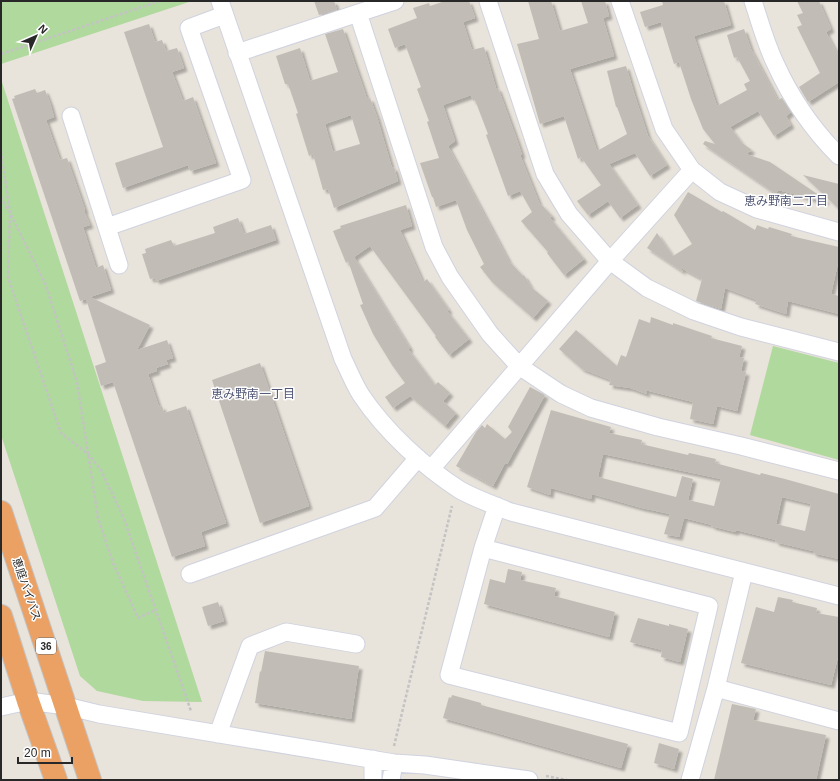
<svg xmlns="http://www.w3.org/2000/svg" width="840" height="781" font-family="Helvetica,'Noto Sans JP',sans-serif">
<style>
.green{fill:#b0d99d}
.building{fill:#c1bdb6;fill-rule:evenodd;filter:url(#shadow)}
.lines{fill:none;stroke-linecap:round;stroke-linejoin:round}
.minor-casing{stroke:#d0d3df;stroke-width:19}
.highway-casing{stroke:#c3c3c3;stroke-width:24}
.path{stroke:#c3c3c3;stroke-width:2.5;stroke-dasharray:3 2;stroke-linecap:butt}
.minor{stroke:#fff;stroke-width:17}
.highway{stroke:#eba164;stroke-width:22}
.labels{text-anchor:middle;dominant-baseline:central;stroke-width:3;stroke-linejoin:round;paint-order:stroke}
.shield{fill:#fff;stroke:#686868;stroke-width:1}
.shield-label{font-size:10px;font-weight:bold;fill:#282828}
.street-label{font-size:11px;fill:#282828;stroke:#fff}
.neighbourhood-label{font-size:12px;fill:#4e5472;stroke:#fff}
</style>
<defs>
<filter id="shadow"><feDropShadow dx="3.5" dy="3.5" stdDeviation="1" flood-color="#0004"/></filter>
</defs>
<rect width="100%" height="100%" fill="#e8e3db"/>
<!-- green -->
<path class="green" d="M1,1H192L1,64Z
M1,79L202,702L143,701L97,691L80,676L1,435Z
M773,346L839,363V460L750,435Z"/>
<!-- building -->
<path class="building" d="M314,1H334L337,10L319,15Z
M445,1H469L475,18L463,22L472,50L484,47L496,88H498L517,140L522,155H520L540,205L541,204L552,216L550,218L584,259L564,275L547,253L548,252L521,221L532,212L520,191L508,196L486,135L488,134L475,100L473,101L471,95L443,105L455,141L448,146L509,261L523,276L524,275L531,287L548,301L533,318L492,282L480,267L484,264L467,230L456,200L436,207L433,197H432L420,163L439,158L427,122L429,121L417,89L421,87L405,44L395,48L388,29L417,18L413,8L429,3L430,6Z
M528,1H551L560,31L588,23L581,1H605L609,16L603,18L614,56L570,69L597,151L627,134L617,107H616L607,71L626,66L634,93L648,136L667,165L650,176L635,153L609,164L638,205L620,218L608,201L588,215L577,201L601,185L581,157L578,159L564,116L540,124L517,44L539,39Z
M662,1H724L731,25L694,36L717,106L747,90L744,84L750,81L737,57L734,58L727,35L744,29L751,49L778,100L782,98L791,112L786,116L791,125L774,136L758,111L730,127L742,143L752,150L746,154L770,162L826,200L825,202L778,190L776,194L703,144L705,141L715,144L703,129L691,99L679,62L674,64L661,22L645,27L640,12L663,5Z
M797,1H819L831,29L826,32L839,57V82L808,102L799,87L820,73L797,27L802,25L797,15L803,13Z
M149,24L155,42L162,40L166,51L177,48L184,68L172,72L183,101L193,97L216,163L190,171L188,165L123,188L115,163L163,147L124,32Z
M343,29L367,99L370,98L377,117L392,168L394,167L398,181L334,208L328,189L323,190L313,154L309,156L296,114L298,113L288,84H285L276,56L300,48L310,81L338,72L325,34ZM351,115L360,144L333,152L325,124Z
M35,89L37,93L45,90L50,103L54,117L46,120L60,160L67,158L85,210L84,211L90,225L83,227L96,268L103,265L111,290L90,297L150,325L137,350L167,340L173,358L166,360L168,364L156,368L157,371L148,374L159,407L162,406L164,413L186,406L226,523L201,532L205,546L172,557L113,382L101,386L95,366L106,362L86,299L80,301L12,99L15,98L14,96Z
M803,175L839,184V209Z
M688,192L722,212L723,211L755,230L757,225L768,229L769,227L792,234L791,236L839,247V259L831,294L839,296V314L788,301L786,314L755,304L757,300L725,288L721,309L696,301L702,279L681,268L683,272L647,248L657,233L673,256L692,244L674,215Z
M406,205L412,226L400,230L423,282L427,279L449,310L447,311L469,339L449,355L435,337L436,336L370,246L354,257L410,348L408,349L435,385L438,382L450,393L443,401L456,413L445,426L410,396L393,408L385,397L405,383L392,365L373,334L360,305L363,304L348,261L346,263L333,231L341,228L340,226Z
M238,218L244,234L271,225L276,240L156,281L155,278L150,279L142,254L146,253L145,249L171,240L174,246L215,233L213,227Z
M651,317L673,325V323L712,336L711,338L742,346L739,357L744,358L741,371L746,372L737,411L717,406L713,424L690,419L693,402L645,390L647,393V394L630,388L609,385L611,380L582,369L559,349L576,330L617,366L621,355L626,357L639,319L650,323Z
M260,363L309,506L260,523L212,380Z
M530,387L545,395L507,464L505,463L493,486L456,466L476,432L482,425L485,428L487,424L505,439L512,432L508,427Z
M551,410L611,427L609,433L642,440L641,444L688,455L689,453L716,459L715,463L760,475L761,473L785,479L839,494V559L813,553V551L775,542L776,540L736,530L735,532L711,526L712,525L684,518L679,537L664,534L670,514L642,508L592,494L591,499L551,488L550,495L527,487ZM603,454L721,479L714,506L688,500L693,479L682,476L676,497L598,477ZM782,497L811,504L805,531L776,524Z
M508,569L522,572L520,580L556,588L554,596L615,612L609,637L484,604L490,579L505,583Z
M778,597L793,600L792,602L817,608L816,613L839,617V653L831,685L741,663L756,607L774,612Z
M218,602L224,621L208,626L202,607Z
M638,618L669,626V624L688,629L680,662L661,657L662,650L630,642Z
M265,651L359,666L351,719L255,703L260,671L261,672Z
M452,695L481,703V705L628,744L621,768L443,718L449,697L451,698Z
M732,704L756,709L753,720L826,735L816,780H714Z
M659,743L679,749L674,769L654,763Z"/>
<g class="lines">
<!-- minor casing -->
<g class="minor-casing">
<path id="minor" d="M220,1L343,359C349,371 354,384 361,395C385,431 424,467 460,490C476,499 494,505 511,512L839,596
M488,1L545,174L569,214L610,261L647,288L694,311L741,327L839,352
M620,1L664,129L692,170L720,192L757,209L839,232
M753,1C760,22 766,45 776,65C791,98 813,130 839,156
M358,13L434,247L450,277L490,334L519,366L561,394L591,408L658,427L741,446L839,471
M237,53L395,1
M71,116L119,265
M107,227L242,180L189,28L224,15
M431,469L610,261L692,170
M483,548L709,606L679,733L449,675L483,548L497,506
M190,574L375,508L418,458
M716,688L839,721
M1,707L28,701L66,706L99,714L394,763L425,765L529,780
M218,734L250,646L286,632L356,644
M373,759V780
M391,780L394,763
M690,780L716,688L744,572"/>
</g>
<!-- highway casing -->
<g class="highway-casing">
<path id="highway" d="M1,512L90,780
M1,616L28,701L56,780"/>
</g>
<!-- path -->
<path class="path" d="M1,54L160,1
M1,151L10,213L8,277L61,433L89,455L101,470L124,519L191,711
M1,197L8,211
M11,215L45,283L77,382L98,518L113,563L138,618L156,610
M394,746L452,506
M546,776L567,780"/>
<!-- minor -->
<use href="#minor" class="minor"/>
<!-- highway -->
<use href="#highway" class="highway"/>
</g>
<g class="labels">
<!-- shield labels -->
<rect class="shield" x="36" y="638" width="20" height="16" rx="3"/>
<g class="shield-label">
<text x="46" y="646">36</text>
</g>
<!-- street labels -->
<g class="street-label">
<text transform="translate(27 589) rotate(71)">恵庭バイパス</text>
</g>
<!-- neighbourhood labels -->
<g class="neighbourhood-label">
<text x="786" y="201">恵み野南二丁目</text>
<text x="253" y="394">恵み野南一丁目</text>
</g>
</g>
<!-- border -->
<rect width="840" height="781" fill="none" stroke="#282828" stroke-width="4"/>
<!-- north arrow -->
<g transform="translate(36 36) rotate(45)" stroke="#ffffff" stroke-width="3" paint-order="stroke">
<path d="M0-3L7 15L0 10L-7 15Z" fill="#282828"/>
<text y="-6" font-size="11" font-weight="bold" text-anchor="middle" fill="#282828">N</text>
</g>
<!-- scale -->
<path d="M18 757v6h54v-6" fill="none" stroke="#282828" stroke-width="2"/>
<text x="24" y="757" font-size="12" fill="#282828" stroke="#ffffff" stroke-width="3" paint-order="stroke">20 m</text>
</svg>
